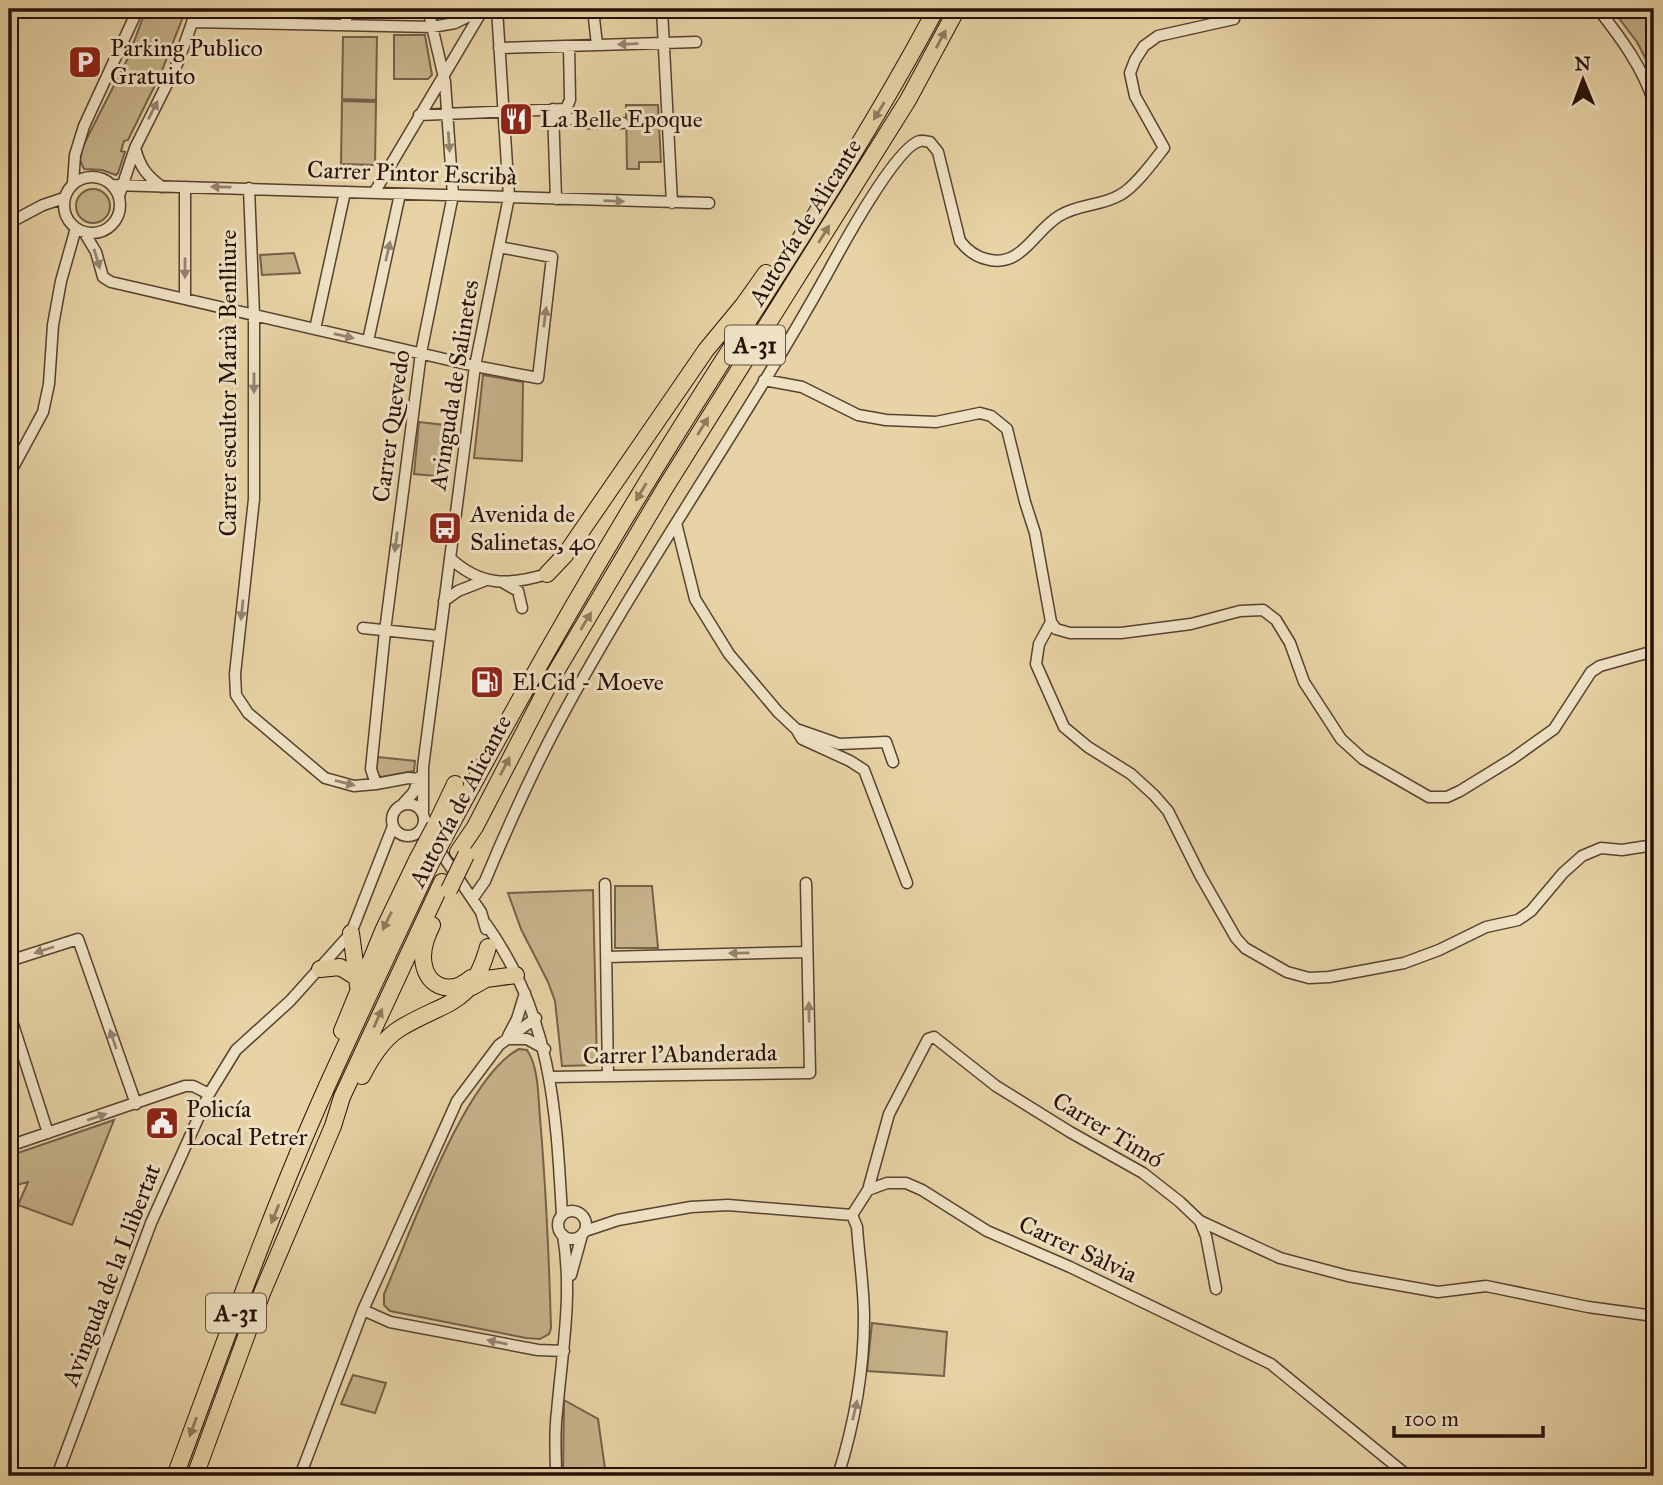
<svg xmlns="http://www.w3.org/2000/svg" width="1663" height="1485" font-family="'IM FELL Great Primer',serif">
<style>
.green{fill:#c6b28a;stroke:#76614a;stroke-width:2}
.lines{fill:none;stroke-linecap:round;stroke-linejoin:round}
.minor-casing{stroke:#574130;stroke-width:13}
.highway-casing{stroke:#271009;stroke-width:18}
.minor{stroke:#efe2c4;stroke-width:10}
.highway{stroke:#e7d3a5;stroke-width:16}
.highway-bridge-casing{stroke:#271009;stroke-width:18;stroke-linecap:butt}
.highway-bridge{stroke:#e7d3a5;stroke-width:16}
.oneway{fill:#917b5f}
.oneway2{fill:#958470}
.labels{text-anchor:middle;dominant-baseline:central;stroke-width:6;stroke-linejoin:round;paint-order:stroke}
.shield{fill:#efe2c4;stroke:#634f41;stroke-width:2}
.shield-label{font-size:23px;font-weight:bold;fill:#271009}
.poi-label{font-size:24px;fill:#271009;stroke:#efe2c4;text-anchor:start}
.street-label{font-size:24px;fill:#271009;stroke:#efe2c4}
</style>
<rect width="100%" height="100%" fill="#e7d3a5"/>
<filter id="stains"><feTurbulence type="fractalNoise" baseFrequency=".00286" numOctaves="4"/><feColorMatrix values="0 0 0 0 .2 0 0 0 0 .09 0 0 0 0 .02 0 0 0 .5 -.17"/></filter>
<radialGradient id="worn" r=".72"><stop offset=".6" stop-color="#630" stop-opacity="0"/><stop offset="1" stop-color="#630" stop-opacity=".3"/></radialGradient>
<!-- green -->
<path class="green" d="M146,9H186L161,73L128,140L124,141L121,151L125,152L118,173L116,175L102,170L84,169L80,160L83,146L128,58Z
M1612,9H1654V75L1637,42Z
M394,35H425L432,75L428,79H394Z
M343,37H377L376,100L342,99Z
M342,101L376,102L375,165L341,164Z
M626,105H658L661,162H639V169H627Z
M76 206a17 17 0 1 1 34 0a17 17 0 1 1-34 0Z
M294,253L300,273L262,275L260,255Z
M483,375L523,382L522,461L474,458Z
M419,422L453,426L447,477L414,474Z
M378,757L415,761L414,771L381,777L376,773Z
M615,886H652L658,948H615Z
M593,890L597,1065L562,1066L555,1001L548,982L521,929L508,893Z
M519,1049L527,1050C539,1068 538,1096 540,1118C546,1188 549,1258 551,1328L549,1334L540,1339L526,1338L390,1311L384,1305V1294C410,1235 464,1077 519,1049Z
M114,1120L72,1225L18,1205L28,1182L9,1187V1156Z
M872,1323L947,1332L944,1376L867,1371Z
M353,1375L386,1383L375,1413L341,1404Z
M564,1400L598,1419L606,1476H563Z"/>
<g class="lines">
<!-- minor casing -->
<g class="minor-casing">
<path id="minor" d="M593,9L597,45
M662,9L672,203
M1598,9C1621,38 1643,68 1654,103
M192,22L432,27L455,23L483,9
M266,23V9
M346,25V9
M499,48L696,42
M553,109L556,199
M419,115L566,109
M566,118V109L570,100L569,46
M560,119H576L584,123H623
M135,148C140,167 146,175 162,187
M64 205a28 28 0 1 1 56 0a28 28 0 1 1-56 0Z
M73,183L75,155L84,126L138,9
M113,185L709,203
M185,187V299
M249,188L254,315V499L235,674L236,695L248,713L325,778L354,786L376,784L408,778L420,779
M374,193L482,11
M119,196L135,148L178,62L197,9
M9,223L43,205L64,198
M84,232L96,252L103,277L111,282L475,366L538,378L552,257L499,247
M315,329L345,192
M368,341L400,194
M764,380L802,387L858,415L886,420L936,422L980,413L991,416L1007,429L1025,502L1035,533L1051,622L1056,629L1070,633H1121L1191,624L1240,611L1263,610L1276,620L1290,643L1304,682L1341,739L1363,759L1429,797H1447L1460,791L1512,759L1554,729L1591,672L1600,666L1654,651
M9,475L43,412L49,384L53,325L61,281L76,228
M676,523L695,599L729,654L778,712L796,729L802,739L850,761L864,770L907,883
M450,558C480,586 508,586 547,574
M504,583L518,591L522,608
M444,601L458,591L486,580
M1051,622L1039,644L1036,664L1064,727L1088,747L1131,774L1154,795L1168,811L1200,875L1236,938L1245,948L1287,972L1309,978L1329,977L1404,963L1439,950L1486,927L1518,920L1531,911L1563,873L1582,856L1601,848L1622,850L1654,845
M363,628L439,636
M796,729L839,744L886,742L893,762
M376,784L371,769L385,631L421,353L453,195L445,82L428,9
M392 820a16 16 0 1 1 32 0a16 16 0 1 1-32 0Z
M402,805L413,793L420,777
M423,814V767L475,366L509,197L497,9
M424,817L433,841L481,912L486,929
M605,884L608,1076
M473,898L485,881C505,833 527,784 551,737C634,578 740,431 827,274C840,250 896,146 920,141C921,140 929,142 930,142L938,152L960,241C967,250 974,256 986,259C1021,269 1033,232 1059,216C1078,204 1102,206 1120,195C1135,187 1153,162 1164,148L1135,96L1130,73L1135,60L1144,46L1158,36L1234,19
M486,924C551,1015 556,1107 562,1215
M606,957L807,952
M9,961L78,939L136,1104
M9,1012L48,1133
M508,1036L517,1019L525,993
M507,1039H527L545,1049
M550,1077L810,1073L806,883
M9,1146L185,1086H193L209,1094
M868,1190L887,1183H906L922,1190L987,1231L1070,1267L1271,1364L1408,1476
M558 1225a14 14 0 1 1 28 0a14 14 0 1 1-28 0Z
M852,1215L868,1190L889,1114L928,1039L934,1037L996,1086L1070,1132L1143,1173L1180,1202L1200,1221L1206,1236L1216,1289
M1200,1221L1280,1258L1348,1276L1438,1292L1486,1286L1588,1307L1654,1316
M585,1231L618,1220L691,1207L728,1205L852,1215
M571,1275L582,1235
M363,1310L390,1322L538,1350L564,1351
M57,1476L151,1223L209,1094L236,1050L290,1001L351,933L393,826
M300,1476L363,1310L457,1101L499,1045L536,1018
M556,1476C556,1455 554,1433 557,1412C562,1352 573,1295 563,1235
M838,1476C854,1425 864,1372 864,1318C864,1288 859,1257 857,1227L852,1215"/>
</g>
<!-- highway casing -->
<g class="highway-casing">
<path id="highway" d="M547,574L565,555L706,350L744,304L766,273
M435,826L455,784
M445,836C515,706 588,577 666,451C757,304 855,161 936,9
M458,852L475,827L551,680L665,488L908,100L957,9
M432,925C427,936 423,945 423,957C424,986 449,997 471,978
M351,933L358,986
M320,969L340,967L356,977
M472,987L486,979L516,975
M342,1031L383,931L417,860
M362,1076C371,1058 382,1040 399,1029C446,1000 471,1008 488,947
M175,1476C224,1345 270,1213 327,1086C360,1013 394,941 428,869
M195,1476L262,1293L333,1126L342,1097L442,882"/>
</g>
<!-- minor -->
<use href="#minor" class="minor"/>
<!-- highway -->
<use href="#highway" class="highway"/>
<!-- highway-bridge casing -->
<g class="highway-bridge-casing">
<path id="highway-bridge" d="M417,860L435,826
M428,869L445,836
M449,890L466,855"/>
</g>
<!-- highway-bridge -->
<use href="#highway-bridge" class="highway-bridge"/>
</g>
<!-- one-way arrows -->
<defs><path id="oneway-solid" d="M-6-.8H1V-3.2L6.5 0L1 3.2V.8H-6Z" transform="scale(1.75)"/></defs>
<g class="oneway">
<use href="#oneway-solid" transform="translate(941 39) rotate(-62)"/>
<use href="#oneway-solid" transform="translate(879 111) rotate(122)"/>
<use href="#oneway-solid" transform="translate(824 234) rotate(-58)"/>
<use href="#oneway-solid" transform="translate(703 426) rotate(-58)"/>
<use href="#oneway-solid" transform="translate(641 492) rotate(121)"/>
<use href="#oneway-solid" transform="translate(586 621) rotate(-59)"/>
<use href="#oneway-solid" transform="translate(505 766) rotate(-63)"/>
<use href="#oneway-solid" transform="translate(387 921) rotate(116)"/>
<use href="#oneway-solid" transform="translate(378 1018) rotate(-66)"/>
<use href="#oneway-solid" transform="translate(275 1214) rotate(112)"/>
<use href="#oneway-solid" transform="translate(193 1427) rotate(110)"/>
</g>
<g class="oneway2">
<use href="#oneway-solid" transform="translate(628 44) rotate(178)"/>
<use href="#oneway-solid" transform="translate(153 110) rotate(-63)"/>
<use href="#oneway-solid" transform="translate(449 142) rotate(86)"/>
<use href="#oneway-solid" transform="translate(221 187) rotate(-179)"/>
<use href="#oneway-solid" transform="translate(614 201) rotate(2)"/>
<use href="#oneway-solid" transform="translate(388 251) rotate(-77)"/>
<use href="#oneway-solid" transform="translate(97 259) rotate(73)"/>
<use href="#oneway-solid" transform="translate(185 268) rotate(90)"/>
<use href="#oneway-solid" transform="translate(545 317) rotate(-83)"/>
<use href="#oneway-solid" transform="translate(344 336) rotate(13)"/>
<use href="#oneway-solid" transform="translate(254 383) rotate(90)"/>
<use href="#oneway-solid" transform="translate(396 542) rotate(97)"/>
<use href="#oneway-solid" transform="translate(242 610) rotate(96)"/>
<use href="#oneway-solid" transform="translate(345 783) rotate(14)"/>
<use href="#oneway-solid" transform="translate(44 950) rotate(162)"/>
<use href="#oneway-solid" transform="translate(739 953) rotate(179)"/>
<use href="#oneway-solid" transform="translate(809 1012) rotate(-91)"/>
<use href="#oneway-solid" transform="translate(113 1039) rotate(-109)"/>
<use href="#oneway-solid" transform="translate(97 1117) rotate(-19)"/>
<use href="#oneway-solid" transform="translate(497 1342) rotate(-169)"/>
<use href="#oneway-solid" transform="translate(855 1410) rotate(-77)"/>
</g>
<!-- icons -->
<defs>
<g id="parking-square" transform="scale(1.75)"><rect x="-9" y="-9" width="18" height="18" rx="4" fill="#8f2418" stroke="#efe2c4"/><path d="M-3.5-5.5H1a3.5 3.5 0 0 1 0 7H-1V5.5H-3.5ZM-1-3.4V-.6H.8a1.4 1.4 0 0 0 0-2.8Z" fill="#fff"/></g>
<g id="restaurant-square" transform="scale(1.75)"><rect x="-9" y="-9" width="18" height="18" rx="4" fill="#8f2418" stroke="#efe2c4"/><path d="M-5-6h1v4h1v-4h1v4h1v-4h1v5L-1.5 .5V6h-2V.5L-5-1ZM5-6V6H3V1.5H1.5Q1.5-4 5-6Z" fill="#fff"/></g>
<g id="bus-square" transform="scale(1.75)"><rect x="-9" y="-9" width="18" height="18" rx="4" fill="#8f2418" stroke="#efe2c4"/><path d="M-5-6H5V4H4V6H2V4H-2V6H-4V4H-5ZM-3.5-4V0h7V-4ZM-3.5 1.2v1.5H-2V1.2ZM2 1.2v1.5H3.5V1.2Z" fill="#fff"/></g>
<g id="fuel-square" transform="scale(1.75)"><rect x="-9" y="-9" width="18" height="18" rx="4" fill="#8f2418" stroke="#efe2c4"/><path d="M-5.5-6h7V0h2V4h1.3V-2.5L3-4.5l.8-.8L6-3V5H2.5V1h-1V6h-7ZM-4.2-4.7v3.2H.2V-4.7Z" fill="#fff"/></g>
<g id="civic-square" transform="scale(1.75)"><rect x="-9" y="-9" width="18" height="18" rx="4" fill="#8f2418" stroke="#efe2c4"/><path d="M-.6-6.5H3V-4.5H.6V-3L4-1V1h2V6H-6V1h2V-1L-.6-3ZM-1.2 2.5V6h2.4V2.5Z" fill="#fff"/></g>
</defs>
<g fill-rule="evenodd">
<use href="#parking-square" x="85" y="62"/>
<use href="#restaurant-square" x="516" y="119"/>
<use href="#bus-square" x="445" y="528"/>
<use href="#fuel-square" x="487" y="682"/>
<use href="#civic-square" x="162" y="1123"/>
</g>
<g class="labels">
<!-- shield labels -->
<g class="shield">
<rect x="725" y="325.5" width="60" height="39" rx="5"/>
<rect x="206" y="1293.5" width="60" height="39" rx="5"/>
</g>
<g class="shield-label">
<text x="755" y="345">A-31</text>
<text x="236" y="1313">A-31</text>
</g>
<!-- poi labels -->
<g class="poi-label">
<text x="110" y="48">Parking Publico<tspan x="110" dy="28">Gratuito</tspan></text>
<text x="540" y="119">La Belle Epoque</text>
<text x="470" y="514">Avenida de<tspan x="470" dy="28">Salinetas, 40</tspan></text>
<text x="512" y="682">El Cid - Moeve</text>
<text x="186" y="1109">Policía<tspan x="186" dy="28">Local Petrer</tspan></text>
</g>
<!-- street labels -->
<g class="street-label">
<text transform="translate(412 173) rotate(2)">Carrer Pintor Escribà</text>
<text transform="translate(805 222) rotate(-58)">Autovía de Alicante</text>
<text transform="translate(228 383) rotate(-90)">Carrer escultor Marià Benlliure</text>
<text transform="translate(454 385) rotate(-81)">Avinguda de Salinetes</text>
<text transform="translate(391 426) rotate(-82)">Carrer Quevedo</text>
<text transform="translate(460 801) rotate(-62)">Autovía de Alicante</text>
<text transform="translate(680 1054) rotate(-1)">Carrer l'Abanderada</text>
<text transform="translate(1108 1130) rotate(31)">Carrer Timó</text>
<text transform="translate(1078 1249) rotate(25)">Carrer Sàlvia</text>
<text transform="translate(111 1275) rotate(-69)">Avinguda de la Llibertat</text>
</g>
</g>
<!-- margin -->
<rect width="1663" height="1485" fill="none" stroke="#e7d3a5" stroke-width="35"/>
<rect x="10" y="10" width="1642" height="1464" fill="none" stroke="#271009" stroke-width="3.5"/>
<rect x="18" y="18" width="1628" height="1450" fill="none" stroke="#271009" stroke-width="2"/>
<!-- north arrow -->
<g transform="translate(1583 80) rotate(359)" stroke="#efe2c4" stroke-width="5" paint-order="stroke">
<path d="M0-5L12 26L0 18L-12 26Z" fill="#271009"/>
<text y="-10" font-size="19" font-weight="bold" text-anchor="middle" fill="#271009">N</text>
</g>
<!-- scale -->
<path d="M1394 1426v10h149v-10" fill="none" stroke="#271009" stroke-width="3.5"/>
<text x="1404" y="1426" font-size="21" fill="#271009" stroke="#efe2c4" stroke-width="5" paint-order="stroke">100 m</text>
<rect width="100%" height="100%" filter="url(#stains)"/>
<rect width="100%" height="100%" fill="url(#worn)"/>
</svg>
